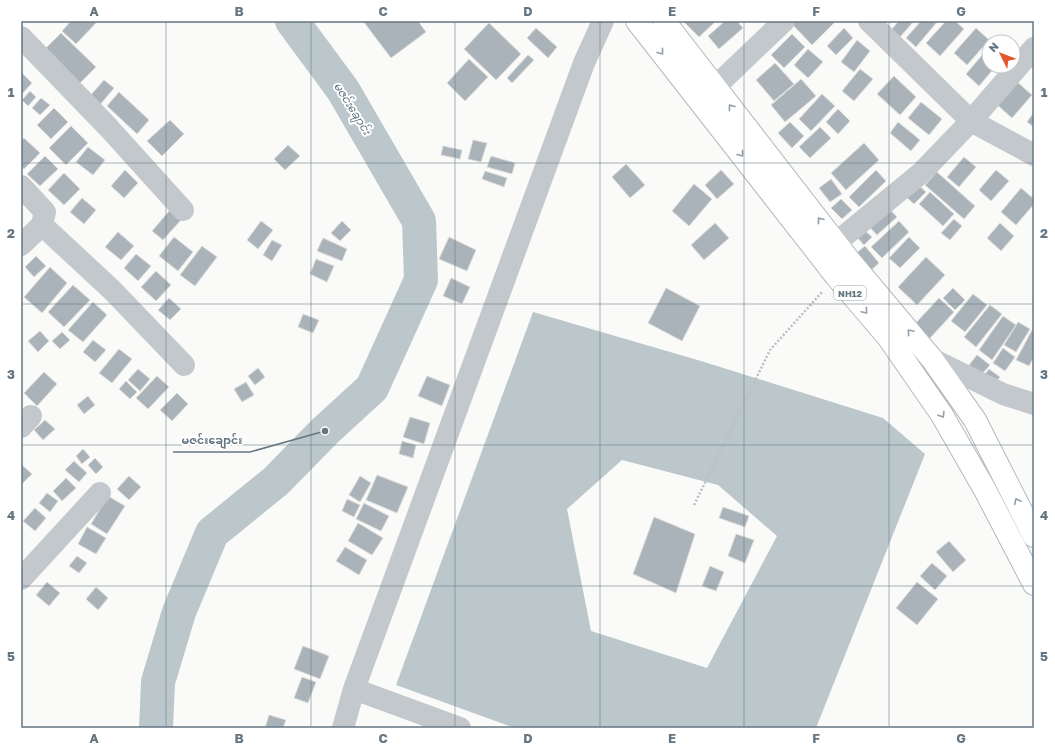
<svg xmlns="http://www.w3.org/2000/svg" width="1055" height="749" font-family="'Golos Text','Noto Sans Myanmar',sans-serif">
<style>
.water{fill:#bbc7cb;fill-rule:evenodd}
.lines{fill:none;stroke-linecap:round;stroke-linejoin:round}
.river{stroke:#bbc7cb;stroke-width:34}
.building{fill:#aab3b9;stroke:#dcdcda}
.highway-casing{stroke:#b4b9bd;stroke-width:24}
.path{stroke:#bbbfc2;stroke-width:2.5;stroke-dasharray:2 2;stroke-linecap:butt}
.street{stroke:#c3c8cc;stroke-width:22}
.highway{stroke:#fff;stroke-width:22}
.oneway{stroke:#939fa8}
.grid{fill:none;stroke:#657683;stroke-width:1;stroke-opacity:0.55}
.labels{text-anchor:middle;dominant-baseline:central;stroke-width:4;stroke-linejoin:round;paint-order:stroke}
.shield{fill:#fff;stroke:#939fa8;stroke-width:1}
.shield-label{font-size:9px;font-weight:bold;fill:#657683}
.water-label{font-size:11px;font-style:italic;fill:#60757c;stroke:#fff}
.leader{fill:none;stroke:#657683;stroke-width:1.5}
.callout-dot{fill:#657683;stroke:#fff;stroke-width:1.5}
.callout-label{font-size:11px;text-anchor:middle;font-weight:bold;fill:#657683;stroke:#fff;stroke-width:4;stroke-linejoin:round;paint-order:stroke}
.neatline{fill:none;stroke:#657683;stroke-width:1.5}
.grid-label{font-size:13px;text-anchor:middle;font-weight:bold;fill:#657683}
</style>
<rect width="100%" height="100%" fill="#fafaf8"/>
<!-- water -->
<path class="water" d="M533,312L701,361L883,418L925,454L816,728H515L396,685ZM622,460L718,485L777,536L707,668L591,631L567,509Z"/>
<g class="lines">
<!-- river -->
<path class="river" d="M156,728L158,682L179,612L212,533L276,481L325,431L372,388L421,280L419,221L343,90L292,21"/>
</g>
<!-- building -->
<path class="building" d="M71,21H93L96,23L76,44L62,31Z
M363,21H418L426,32L391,58Z
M683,21H716L699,37Z
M725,21H737L743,28L719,49L708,36Z
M794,21H836L812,45L791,23Z
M899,21H914L900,37L891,30Z
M921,21L937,22L916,47L906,38Z
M946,21H955L964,29L940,56L926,43Z
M489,23L521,54L496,80L464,49Z
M536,28L557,47L548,58L527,38Z
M844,28L853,38L836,55L827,46Z
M976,28L989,40L967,65L954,53Z
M61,33L96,67L79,84L44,50Z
M792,34L805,47L784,68L771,55Z
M857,40L870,51L854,72L841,62Z
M989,47V66H996L979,86L966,74Z
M808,49L823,62L808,78L794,65Z
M528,55L534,60L512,83L507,78Z
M469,59L488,77L465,101L447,83Z
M775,63L794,84L774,101L756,80Z
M860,69L873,79L854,101L842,91Z
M21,72L32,83L21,95Z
M894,76L916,97L900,115L877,94Z
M801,79L816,96L785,122L771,105Z
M104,80L114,88L99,106L89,97Z
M1015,80L1032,95L1012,118L995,103Z
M30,91L36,97L28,106L22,100Z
M119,92L149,120L137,134L107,106Z
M822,94L835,106L811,131L799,119Z
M41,98L50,105L40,115L32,108Z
M921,102L942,119L929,135L908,118Z
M54,108L68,122L51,139L37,125Z
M838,109L850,121L838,134L826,122Z
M1034,112V127L1027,122Z
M170,120L184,134L162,156L147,141Z
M790,122L804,136L792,148L778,133Z
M898,122L920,140L911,151L890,133Z
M71,126L88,143L66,165L49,148Z
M820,127L831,138L810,158L799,147Z
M24,138L40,153L24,169L21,166V141Z
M473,140L487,143L481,162L468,159Z
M864,143L879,160L846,190L831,173Z
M288,145L300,156L285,170L274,159Z
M443,146L462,150L460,159L441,155Z
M88,147L105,160L93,175L76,162Z
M45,156L58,169L40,186L27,174Z
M491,156L515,163L512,174L487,167Z
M964,157L976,167L959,187L947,177Z
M626,164L645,185L630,198L612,177Z
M125,170L138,183L124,198L111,186Z
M721,170L734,184L717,199L705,185Z
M876,170L886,181L859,207L849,197Z
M996,170L1009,181L991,201L979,190Z
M485,171L507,178L504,187L482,179Z
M937,172L975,206L964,219L925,185Z
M64,173L80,189L64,205L48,190Z
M831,179L842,194L830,202L819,188Z
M915,182L926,192L914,204L903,194Z
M694,184L712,199L689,226L672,211Z
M1021,188L1034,199V204L1016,225L1001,212Z
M930,192L954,214L943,226L919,204Z
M82,198L96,210L84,224L70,212Z
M841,199L852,210L842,219L831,208Z
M887,206L897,217L877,235L867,224Z
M170,210L181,220L163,240L152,231Z
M954,219L962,226L950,240L941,233Z
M261,221L273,230L258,249L247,240Z
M342,221L351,230L340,241L331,233Z
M899,221L909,232L882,258L871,247Z
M715,223L729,238L704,260L691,245Z
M1000,223L1014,236L1001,251L987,238Z
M863,229L872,237L864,245L856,236Z
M118,232L134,246L121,260L105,247Z
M174,237L193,252L178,271L159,256Z
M449,237L476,250L467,271L439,259Z
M909,237L920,248L900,268L889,258Z
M323,238L347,249L342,261L317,251Z
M272,240L282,245L272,261L263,255Z
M202,246L217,257L195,286L180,275Z
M865,246L879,263L869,272L854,255Z
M136,254L151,266L138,281L124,268Z
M36,256L46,266L34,277L25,267Z
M926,257L945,275L917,305L898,287Z
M316,259L334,266L327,282L310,274Z
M50,267L67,283L42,313L24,297Z
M156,271L171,285L156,301L141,287Z
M451,278L470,287L462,304L443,296Z
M73,285L90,300L64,327L48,312Z
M666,288L700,306L682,341L648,323Z
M953,288L965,300L955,310L943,298Z
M973,294L987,305L965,332L951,321Z
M169,298L181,309L170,320L158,310Z
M939,298L954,312L930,338L915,324Z
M93,302L107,315L83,342L68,330Z
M990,305L1002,314L976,347L964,337Z
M303,314L319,320L313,333L298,327Z
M1003,316L1016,325L992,360L979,350Z
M1018,322L1030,329L1016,352L1004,345Z
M1032,330L1034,331V357L1029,366L1016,360Z
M40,331L49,341L38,352L28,341Z
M62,332L70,340L60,349L52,341Z
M93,340L106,350L95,362L83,352Z
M1003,348L1015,357L1005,371L993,363Z
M119,349L132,359L112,383L99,373Z
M977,355L990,365L981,375L969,365Z
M258,368L265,377L255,385L248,376Z
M138,369L150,379L140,391L128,380Z
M989,369L1000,377L993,386L982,378Z
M44,372L57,384L37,406L24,393Z
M157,376L169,387L148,409L136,398Z
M427,376L450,385L442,406L418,396Z
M126,381L137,392L130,399L119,389Z
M246,382L254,395L242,402L234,389Z
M177,393L188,404L172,421L160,410Z
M88,396L95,405L84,414L77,405Z
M410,417L430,423L424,444L403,437Z
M45,420L55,429L43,440L34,430Z
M402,441L416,445L413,458L399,454Z
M83,449L90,457L82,464L76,456Z
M95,458L103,467L96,474L88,465Z
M74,461L87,473L79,482L65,470Z
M21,464L32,474L21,485Z
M377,475L408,487L397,513L366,500Z
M129,476L141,487L129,500L117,489Z
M360,476L371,483L360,502L349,495Z
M66,478L76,488L62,501L53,491Z
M47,493L58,501L50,512L39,503Z
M108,496L125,506L107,534L91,524Z
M347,499L360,505L354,517L342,511Z
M364,503L389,516L381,531L356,519Z
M723,507L749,516L745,527L719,518Z
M35,508L46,518L35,531L23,521Z
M654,517L695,534L676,593L633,574Z
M358,523L383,538L372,555L348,541Z
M87,527L106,538L96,554L78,544Z
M736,534L754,540L745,563L728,556Z
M949,541L966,560L953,572L936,552Z
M345,547L367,560L359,575L336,561Z
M77,556L87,563L79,573L69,566Z
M932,563L947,576L935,590L920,576Z
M710,566L724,572L716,591L702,586Z
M47,582L60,593L49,606L36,595Z
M917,582L938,599L917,625L896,608Z
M96,587L108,598L98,610L86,599Z
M303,646L329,656L320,679L294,669Z
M302,677L316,682L308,703L294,698Z
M269,715L286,720L283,728H265Z"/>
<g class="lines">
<!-- highway casing -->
<g class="highway-casing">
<path id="highway" d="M637,21L836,276L888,337L942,415L985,490L1034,584
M664,21L849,260L932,359L975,420L1034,536"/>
</g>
<!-- path -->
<path class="path" d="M694,505L770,350L823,291"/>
<!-- street -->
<path class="street" d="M869,21L971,121L1034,155
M21,37L108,127L183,210
M715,87L784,21
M21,186L45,212L42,225L21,245
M42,225L112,290L184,365
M821,255L921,173L971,121L1034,48
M932,359L1003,394L1034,404
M21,427L31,416
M21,579L100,493
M354,689L460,728
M343,728L354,689L584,63L603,21"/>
<!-- highway -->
<use href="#highway" class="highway"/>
</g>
<!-- one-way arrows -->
<defs><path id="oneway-chevron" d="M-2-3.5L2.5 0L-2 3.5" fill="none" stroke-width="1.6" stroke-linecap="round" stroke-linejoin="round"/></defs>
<g class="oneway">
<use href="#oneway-chevron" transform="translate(661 52) rotate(52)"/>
<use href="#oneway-chevron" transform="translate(731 107) rotate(-128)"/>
<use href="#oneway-chevron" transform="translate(741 154) rotate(52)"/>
<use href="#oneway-chevron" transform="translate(820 220) rotate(-128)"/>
<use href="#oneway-chevron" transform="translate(865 311) rotate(50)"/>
<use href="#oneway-chevron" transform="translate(910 332) rotate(-130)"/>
<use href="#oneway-chevron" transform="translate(942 415) rotate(58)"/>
<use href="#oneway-chevron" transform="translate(1017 501) rotate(-117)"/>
</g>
<!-- grid -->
<path class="grid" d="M166,21V728M311,21V728M455,21V728M600,21V728M744,21V728M889,21V728M21,163H1034M21,304H1034M21,445H1034M21,586H1034"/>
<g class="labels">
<!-- shield labels -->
<rect class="shield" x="834" y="286" width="32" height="14" rx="3"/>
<g class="shield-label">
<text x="850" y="293">NH12</text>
</g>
<!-- water labels -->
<g class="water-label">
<text transform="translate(353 108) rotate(58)">မဇင်းချောင်း</text>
</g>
</g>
<!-- callouts -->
<path class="leader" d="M325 431L250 452H173"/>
<circle class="callout-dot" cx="325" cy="431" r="4"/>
<g class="callout-label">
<text x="212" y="444">မဇင်းချောင်း</text>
</g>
<!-- border -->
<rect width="1055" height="749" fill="none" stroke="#ffffff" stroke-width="44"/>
<!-- north arrow -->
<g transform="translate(1001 54) rotate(313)"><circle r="19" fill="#ffffff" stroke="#c1c8cd"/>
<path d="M0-3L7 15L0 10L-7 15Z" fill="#e4572e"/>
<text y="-6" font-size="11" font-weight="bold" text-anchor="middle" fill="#657683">N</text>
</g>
<rect x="22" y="22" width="1011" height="705" class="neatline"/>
<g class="grid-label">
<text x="94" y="16">A</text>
<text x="239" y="16">B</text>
<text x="383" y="16">C</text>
<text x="528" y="16">D</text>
<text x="672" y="16">E</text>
<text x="816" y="16">F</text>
<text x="961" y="16">G</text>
<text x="11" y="97">1</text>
<text x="1044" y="97">1</text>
<text x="11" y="238">2</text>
<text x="1044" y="238">2</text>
<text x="11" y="379">3</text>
<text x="1044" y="379">3</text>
<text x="11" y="520">4</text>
<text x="1044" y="520">4</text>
<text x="11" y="661">5</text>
<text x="1044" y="661">5</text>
<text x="94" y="743">A</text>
<text x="239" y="743">B</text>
<text x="383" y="743">C</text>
<text x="528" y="743">D</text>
<text x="672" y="743">E</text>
<text x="816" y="743">F</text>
<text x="961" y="743">G</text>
</g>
</svg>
